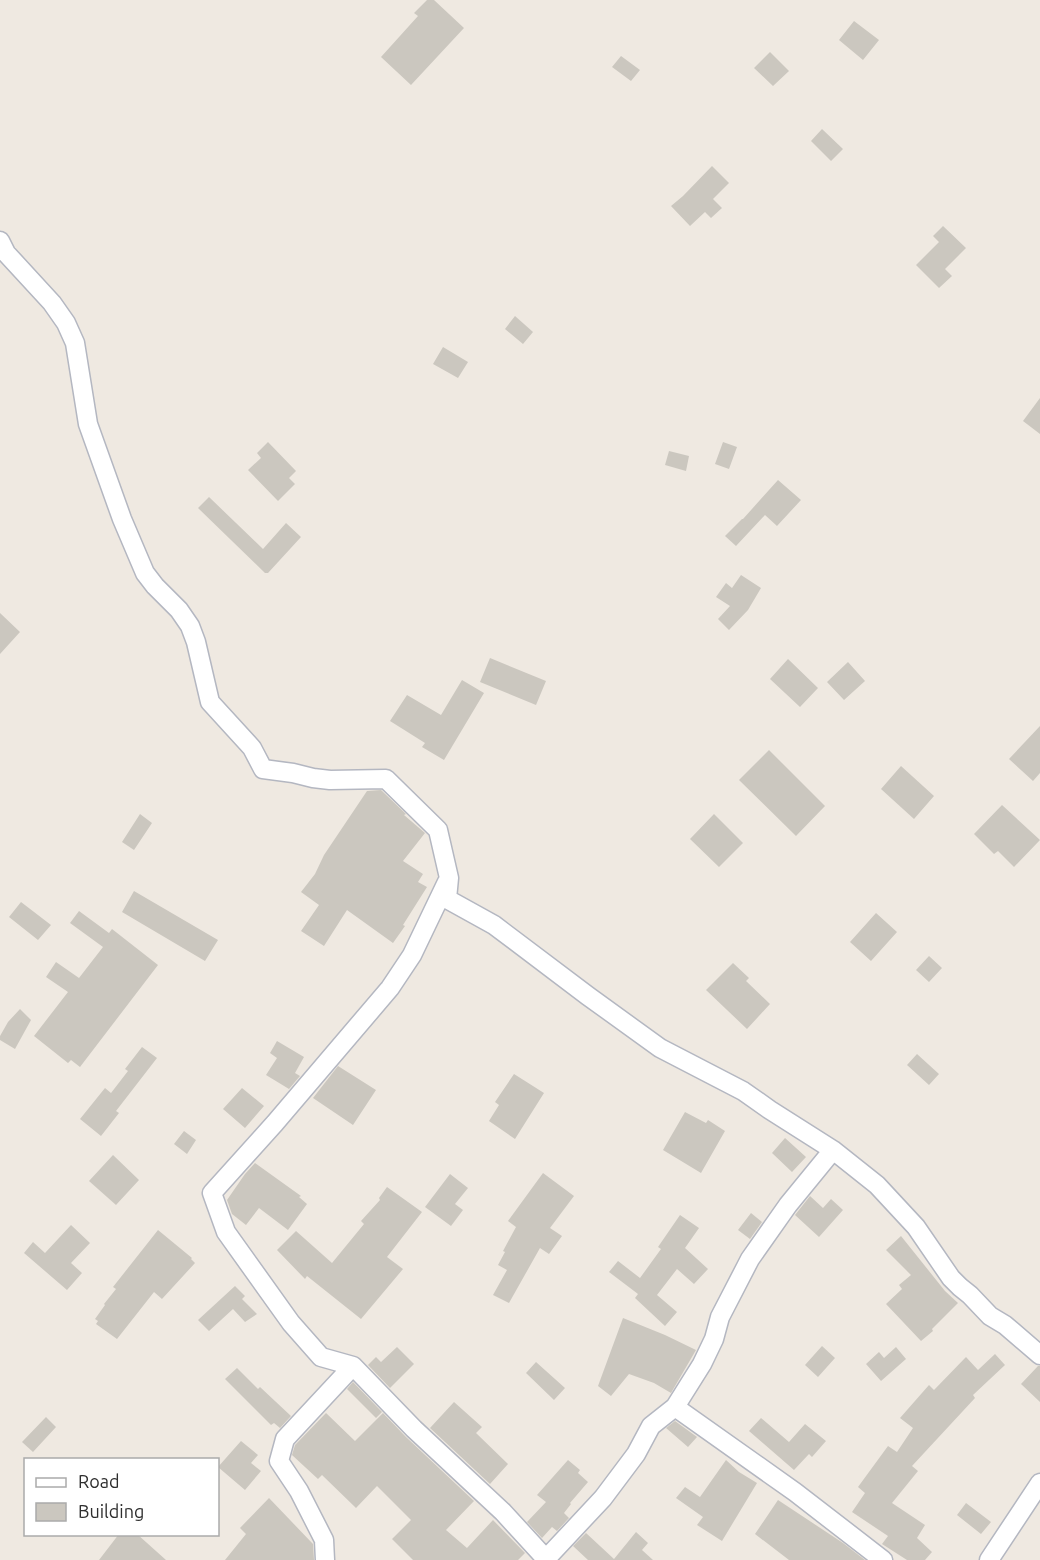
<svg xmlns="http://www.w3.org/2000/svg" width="1040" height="1560" font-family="Ubuntu,sans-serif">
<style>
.building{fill:#cbc7bf}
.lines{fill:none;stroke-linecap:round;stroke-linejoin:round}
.minor-casing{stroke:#b4b7c1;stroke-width:21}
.minor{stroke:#fff;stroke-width:18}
</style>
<rect width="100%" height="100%" fill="#efe9e1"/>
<!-- building -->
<path class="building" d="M427,0H434L464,28L411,85L381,57L418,16L414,13Z
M854,21L879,40L863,60L839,40Z
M770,52L789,71L773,86L754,68Z
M621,56L640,70L631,81L612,67Z
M822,129L843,149L831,161L811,141Z
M712,166L729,183L713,199L722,208L711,218L705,212L690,226L671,206L683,196Z
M943,226L966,248L945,269L952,276L939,288L916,265L939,242L933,236Z
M515,316L533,332L523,344L505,329Z
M443,347L468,362L458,378L433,364Z
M1040,398V434L1023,421Z
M268,442L296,471L289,478L295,484L278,501L248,470L261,458L257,453Z
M723,442L737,447L729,469L715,464Z
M669,451L689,456L686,471L665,465Z
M778,480L801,500L777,526L765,515L736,546L725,536L742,519H743Z
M209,497L263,549L286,523L301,537L268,573H265L198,508Z
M741,575L761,588L748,610L729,630L718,619L730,606L716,597L726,583L732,588Z
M0,613L20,632L0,654Z
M490,658L546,681L536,705L480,682Z
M788,659L818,688L800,707L770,679Z
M848,662L865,681L844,700L827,682Z
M462,680L484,693L444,760L422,747L425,743L390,721L407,695L441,715Z
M1040,726V773L1033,781L1009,759Z
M769,750L825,806L796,836L739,780Z
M901,766L934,796L914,819L881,789Z
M381,790L406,814L404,815L425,833L403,861L423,874L418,882L427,887L403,925L405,926L393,943L347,910L324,946L301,931L319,905L301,892L315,874L324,855L367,791Z
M1002,805L1040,840L1014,867L998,851L994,854L974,834Z
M140,814L152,823L134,850L122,842Z
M714,814L743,843L719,867L690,839Z
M134,891L218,940L205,961L122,912Z
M21,902L51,925L38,940L9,917Z
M79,911L109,933L112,929L158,965L80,1067L71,1060L68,1063L34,1036L68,992L46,977L56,962L79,978L103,947L70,923Z
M876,913L897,932L871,961L850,942Z
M929,956L942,968L929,982L916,970Z
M733,963L749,978L746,981L770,1004L747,1029L706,990Z
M20,1009L31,1020L15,1049L0,1040V1036L8,1022Z
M277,1041L304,1057L295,1073L300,1076L289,1089L266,1075L277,1058L270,1053Z
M142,1047L157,1058L116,1111L119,1113L101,1136L80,1119L105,1088L111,1093L128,1071L125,1069Z
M917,1054L939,1074L929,1085L907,1065Z
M338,1066L376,1090L353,1125L313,1098Z
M514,1074L544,1093L515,1139L489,1121L499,1105L495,1102Z
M242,1088L264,1106L245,1128L223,1109Z
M685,1112L706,1123L708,1120L725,1131L701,1173L663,1150Z
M184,1131L196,1140L187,1154L174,1144Z
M785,1138L806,1157L792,1172L772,1153Z
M113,1155L139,1180L116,1205L89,1181Z
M255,1163L301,1196L299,1197L307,1204L288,1230L259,1208L246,1225L232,1214L227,1200L245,1174Z
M543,1173L574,1196L550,1228L562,1236L549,1254L540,1248L509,1303L493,1295L507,1270L498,1265L505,1252L503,1251L516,1227L508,1221Z
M450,1174L468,1188L455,1204L463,1210L451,1226L425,1207Z
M387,1187L422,1212L387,1257L403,1269L361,1319L307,1276L305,1279L277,1250L296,1231L332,1263L364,1224L361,1221L380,1200L379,1198Z
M810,1196L823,1208L831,1199L843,1210L819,1237L795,1215Z
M751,1213L762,1222L750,1239L738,1230Z
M680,1215L699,1228L685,1248L708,1269L694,1284L677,1269L657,1295L677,1312L665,1326L635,1298L638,1294L609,1272L618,1261L640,1278L661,1249L658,1247Z
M71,1225L90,1243L71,1263L82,1273L67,1290L24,1253L33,1242L45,1253Z
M158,1230L192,1258L191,1259L195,1263L162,1299L154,1292L117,1339L96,1324L98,1321L95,1319L105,1305L104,1304L116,1289L113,1287Z
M901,1236L945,1291L958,1303L932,1329L933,1331L921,1341L886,1304L902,1289L899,1285L911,1275L886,1250Z
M235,1286L245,1296L242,1299L257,1314L245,1322L233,1309L209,1331L198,1320Z
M623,1318L665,1335L696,1350L671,1393L654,1383L629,1374L611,1396L598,1386Z
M822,1346L835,1358L818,1377L805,1365Z
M397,1347L414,1364L390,1388L368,1365L376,1357L381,1362Z
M896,1347L906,1359L881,1381L866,1364L879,1352L884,1358Z
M995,1354L1005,1365L973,1395L975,1398L912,1466L918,1471L892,1503L925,1525L917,1538L932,1552L925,1560H907L882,1544L888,1536L852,1512L865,1493L858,1487L888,1446L897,1452L913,1428L900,1418L929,1385L934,1390L966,1357L978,1370Z
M536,1362L565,1388L554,1400L526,1373Z
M1038,1366H1040V1402L1021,1384Z
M237,1368L258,1389L260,1387L291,1416L280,1428L274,1423L271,1425L225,1379Z
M353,1382L382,1412L376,1418L347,1389Z
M454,1402L482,1427L476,1433L508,1464L490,1484L430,1428Z
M326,1413L355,1441L383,1413L406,1437L474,1501L446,1530L467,1548L493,1520L525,1553L518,1560H413L392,1539L411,1520L377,1486L356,1508L322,1475L318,1479L292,1455L295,1445Z
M46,1417L56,1427L33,1452L22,1442Z
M761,1418L789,1442L805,1424L826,1441L812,1457L809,1454L794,1470L749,1431Z
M675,1421L697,1437L688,1447L666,1428Z
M241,1441L258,1455L251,1463L261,1471L245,1490L218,1467Z
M568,1460L580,1470L578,1473L588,1482L570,1503L571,1504L564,1513L569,1518L557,1531L552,1527L542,1538L527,1522L546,1502L537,1495Z
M726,1460L739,1472L757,1483L722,1541L697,1525L703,1517L676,1498L685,1487L700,1497Z
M269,1498L313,1544L314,1560H225L246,1534L240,1528Z
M778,1500L843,1543L865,1560H789L755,1534Z
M966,1503L991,1522L981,1534L957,1515Z
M636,1532L648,1543L642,1550L653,1560H588L573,1546L586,1533L614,1559Z
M119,1534H137L166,1560H99Z"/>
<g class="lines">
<!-- minor casing -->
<g class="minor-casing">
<path id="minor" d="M0,241L6,253L52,303L66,323L75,343L88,424L122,519L145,573L155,586L179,610L190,626L196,642L210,702L252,748L263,769L293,773L313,778L330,780L386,779L438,830L449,878L447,899L494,925L588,996L660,1048L743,1091L770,1110L833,1150L877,1185L916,1227L951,1278L960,1287L970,1295L990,1316L1005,1325L1040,1355
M447,882L412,955L390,988L275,1123L212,1193L226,1232L291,1323L321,1357L353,1366L414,1429L503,1512L547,1560
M675,1407L795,1492L883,1560
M325,1560L324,1540L299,1491L279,1461L285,1439L353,1366
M545,1560L603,1498L636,1454L651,1426L675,1407L702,1364L714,1339L720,1317L750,1259L788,1205L833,1150
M989,1560L1040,1483"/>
</g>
<!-- minor -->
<use href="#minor" class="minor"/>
</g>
<!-- legend -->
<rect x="24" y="1458" width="195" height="78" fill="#ffffff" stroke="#ababab" stroke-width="1.5"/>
<rect x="36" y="1478" width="30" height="9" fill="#ffffff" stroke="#ababab" stroke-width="1.5"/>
<text x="78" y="1488" font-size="18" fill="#2e2e2e">Road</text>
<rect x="36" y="1503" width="30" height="18" fill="#cbc7bf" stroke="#ababab" stroke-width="1.5"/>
<text x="78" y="1518" font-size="18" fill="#2e2e2e">Building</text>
</svg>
